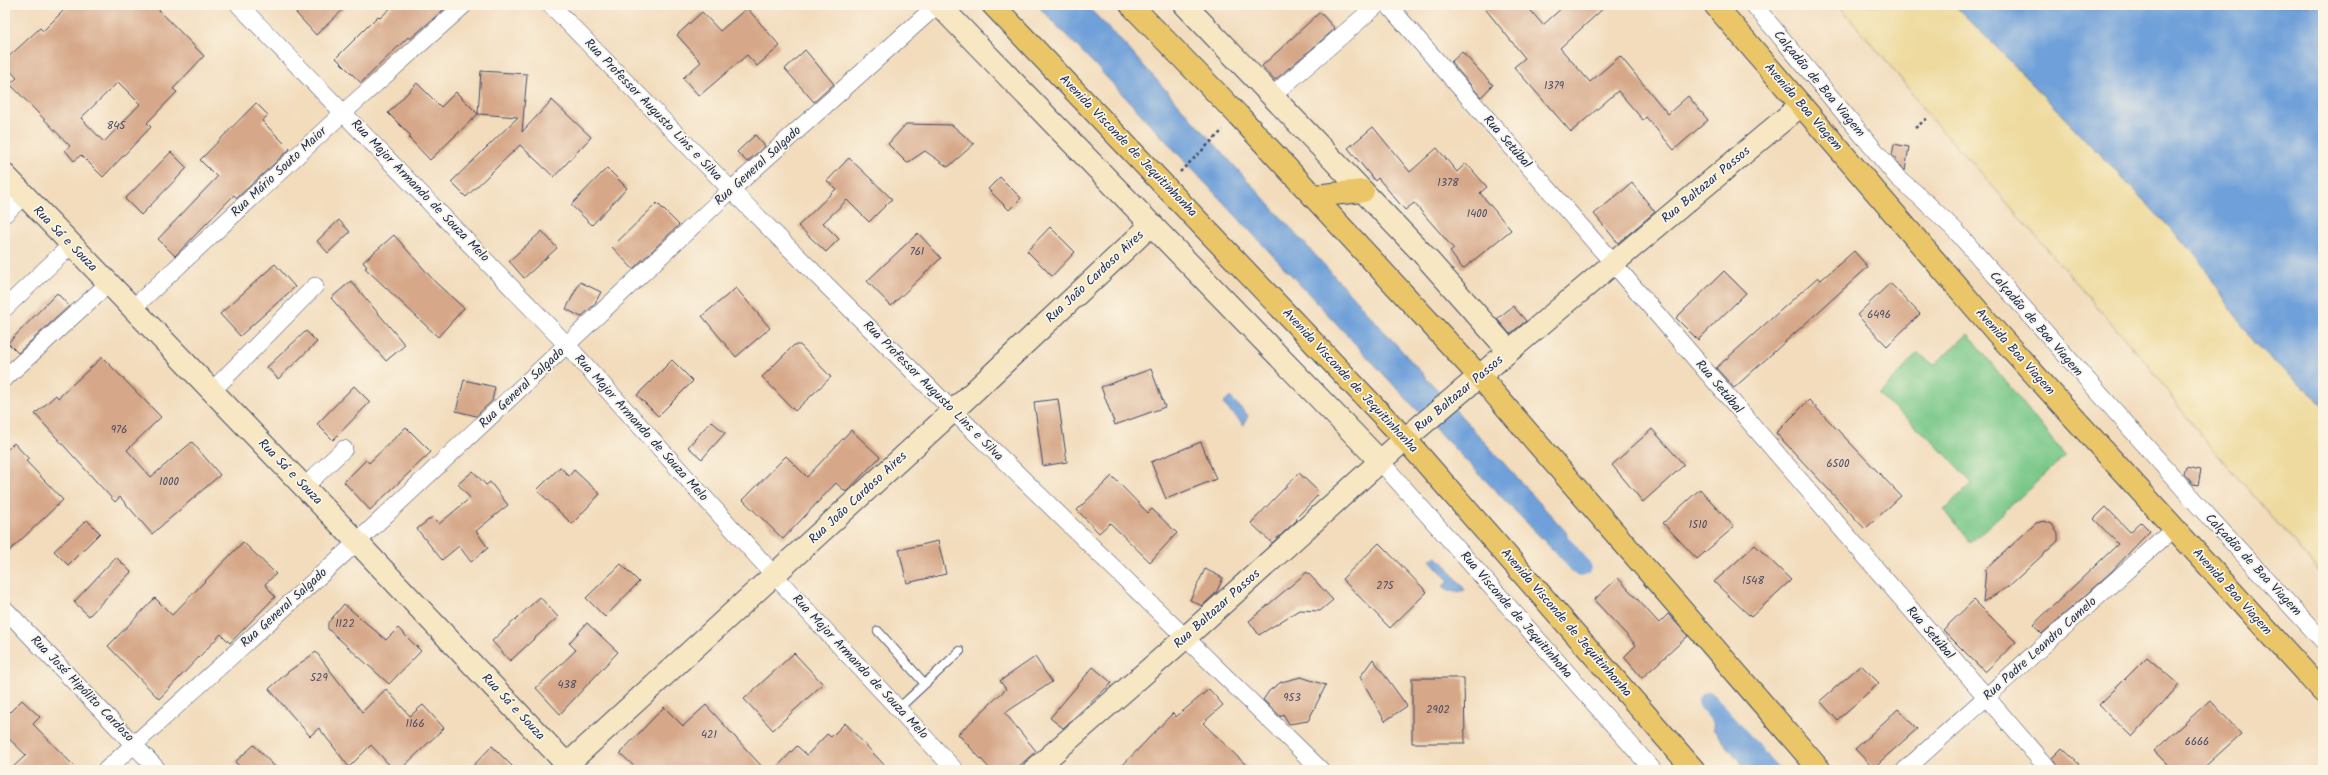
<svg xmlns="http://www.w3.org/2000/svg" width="2328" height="775" font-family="Kalam,sans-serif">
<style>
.green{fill:#78c788;stroke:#4a7b73}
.sand{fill:#eeda9e;stroke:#84847e}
.water{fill:#6fa0d9;stroke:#45689c}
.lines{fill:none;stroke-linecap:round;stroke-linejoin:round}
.canal{stroke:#6fa0d9;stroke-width:20}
.building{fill:#d6a788;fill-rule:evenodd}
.lane-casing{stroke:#3b496c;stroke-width:10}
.street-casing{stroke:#3b496c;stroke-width:18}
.secondary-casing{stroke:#3b496c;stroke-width:24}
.primary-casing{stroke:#3b496c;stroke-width:24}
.path{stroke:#3b496c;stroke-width:2.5;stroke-dasharray:3 3;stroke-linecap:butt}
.lane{stroke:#fff;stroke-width:8}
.street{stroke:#fff;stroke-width:17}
.secondary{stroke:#f7e8c3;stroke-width:22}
.primary{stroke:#eac669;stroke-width:22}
.labels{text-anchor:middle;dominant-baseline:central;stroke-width:3.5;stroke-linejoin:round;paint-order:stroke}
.number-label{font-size:11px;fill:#4a4d68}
.street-label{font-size:13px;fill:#1b2f5e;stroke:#fcf5e5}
</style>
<rect width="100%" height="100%" fill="#fcf5e5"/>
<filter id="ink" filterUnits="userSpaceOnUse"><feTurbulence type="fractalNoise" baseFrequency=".025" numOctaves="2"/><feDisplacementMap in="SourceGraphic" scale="8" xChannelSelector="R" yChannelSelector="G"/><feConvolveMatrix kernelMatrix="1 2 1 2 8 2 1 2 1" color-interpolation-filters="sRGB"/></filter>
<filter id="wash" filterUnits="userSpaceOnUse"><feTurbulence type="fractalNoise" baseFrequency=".012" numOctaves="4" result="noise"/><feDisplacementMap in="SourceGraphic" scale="16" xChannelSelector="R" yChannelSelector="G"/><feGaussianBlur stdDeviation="0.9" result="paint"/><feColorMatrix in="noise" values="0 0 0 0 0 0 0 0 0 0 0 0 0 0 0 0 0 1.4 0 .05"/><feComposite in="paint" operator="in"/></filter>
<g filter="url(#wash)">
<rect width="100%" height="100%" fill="#f2dcbc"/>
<!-- green -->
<path class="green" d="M1968,334L2065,456L1970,543L1944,509L1972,483L1935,443L1879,395L1918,353L1934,365Z"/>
<!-- sand -->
<path class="sand" d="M1839,5H1954L2012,63L2196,255L2254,344L2323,404V576L2192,425L2152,370L1976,167L1929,117L1901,79Z"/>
<!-- water -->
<path class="water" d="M1037,5H1086L1124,44L1566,532L1575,559L1555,552L1418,411L1098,68Z
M1954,5H2323V404L2254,344L2196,255L2012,63Z
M1230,397L1248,415L1244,425L1223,404Z
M1436,557L1445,564L1465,590C1456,593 1451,593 1443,586L1449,581L1430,560Z
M1714,708L1733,716L1779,770H1747L1713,729Z"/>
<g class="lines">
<!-- canal -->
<path class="canal" d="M1558,540L1581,567
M1708,702L1767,770"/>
</g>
<g id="blocks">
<!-- building -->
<path class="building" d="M69,5H154L204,56L173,89L177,92L147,123L151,127L103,177L81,155L74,161L65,150L70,146L10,84L17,78L5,65V60L40,28L43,31ZM118,82L140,104L104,142L81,118Z
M305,5H348L316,35L296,13Z
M394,5H449L410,39L408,37L361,83L336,58L378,16L380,18Z
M1482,5H1526L1543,25L1565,5H1607L1560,48L1590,82L1620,56L1668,114L1688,96L1708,120L1674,150L1646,117L1643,120L1618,91L1571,132L1514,67L1525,58Z
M747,8L780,46L757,66L747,55L699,96L683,78L701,62L677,35L702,12L720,31Z
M1320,12L1335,29L1275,80L1262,66Z
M805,50L834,84L814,102L785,69Z
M1462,52L1493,85L1481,97L1451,62Z
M481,71L527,74L522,132L552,100L591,137L554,177L520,145L466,197L451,182L518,117L478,114Z
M417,83L441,107L456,92L478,114L430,160L409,138L411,136L388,113Z
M256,103L268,115L262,121L290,149L237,198L234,195L175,256L158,239L217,177L200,160Z
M906,124L952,125L974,144L948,167L925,151L907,163L888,144Z
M1373,127L1410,172L1437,148L1457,172L1466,163L1487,187L1480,193L1511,230L1463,269L1450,252L1454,249L1414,203L1405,210L1378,178L1375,181L1348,148Z
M755,135L765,146L747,162L737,152Z
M1894,144L1909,147L1905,171L1892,155Z
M171,152L187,168L141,215L125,199Z
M849,158L892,199L869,222L847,200L823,223L839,239L826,252L798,226L836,189L827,181Z
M607,168L627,188L592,225L571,205Z
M1000,177L1021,198L1009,210L988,189Z
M1632,183L1655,212L1618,243L1594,214Z
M657,203L679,225L633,269L612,247Z
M339,220L350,232L328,253L317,241Z
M1050,227L1075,252L1052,276L1027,251Z
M542,231L557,248L524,278L509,261Z
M918,233L941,258L891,306L867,281Z
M394,235L436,283L464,308L438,337L365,268L367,267L363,262Z
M1854,251L1868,267L1734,388L1716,368L1818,277L1821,280Z
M275,264L295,287L240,336L220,314Z
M1724,271L1746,293L1698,340L1676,318Z
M351,281L405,345L386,361L331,298Z
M580,282L601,292L594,305L581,317L566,309Z
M1890,283L1920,314L1887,346L1857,315Z
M736,288L770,328L736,357L702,316Z
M57,293L69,306L18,353L8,343Z
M1513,306L1526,321L1510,334L1497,319Z
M306,331L317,342L278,379L267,367Z
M794,345H800L831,377L795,411L762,377Z
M102,357L161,417L127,450L151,477L192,442L220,475L152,534L120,497L115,502L35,414L56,395L58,398Z
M672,360L693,381L658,416L637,395Z
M1151,369L1165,407L1115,425L1101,387Z
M464,380L495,387L492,401L476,416L456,411Z
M354,386L370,402L333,440L317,424Z
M1058,399L1067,462L1043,466L1034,402Z
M1809,400L1901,496L1865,529L1776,433Z
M711,421L725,433L702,459L688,447Z
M406,427L431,452L370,510L344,482L366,460L369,463Z
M1652,429L1684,465L1643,502L1612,465Z
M851,430L880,457L846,492L836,483L783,539L743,500L786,456L807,477Z
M1201,442L1216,479L1166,499L1151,462Z
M14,443L29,459L26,461L63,500L5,555V452Z
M560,467L569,476L574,470L600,494L572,524L537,490Z
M2186,467L2201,470L2198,485L2193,484L2184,474Z
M473,471L486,485L490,482L508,505L476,531L488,548L471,562L459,546L442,560L417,529L432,517L439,524L470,498L458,484Z
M1299,473L1320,493L1296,518L1297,520L1272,543L1251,523Z
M1112,476L1148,513L1152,509L1177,533L1150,562L1110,523L1099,533L1077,510Z
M1700,489L1734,527L1697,559L1663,523Z
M2106,507L2130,532L2141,522L2150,531L2111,572L2042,634L2033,625L2118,544L2094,519Z
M87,520L100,533L68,565L54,551Z
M2044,521L2052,524L2058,534V541L2008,587L1983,602L1986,569L2036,523Z
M938,541L946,574L907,583L899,550Z
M243,542L276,574L265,584L275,597L230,643L221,634L159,699L108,646L155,598L172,615Z
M1379,543L1427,592L1390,628L1342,579Z
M1755,545L1791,580L1751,617L1714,582Z
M116,557L131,572L89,616L74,602Z
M621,564L639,582L605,617L586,598Z
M1205,569L1223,578L1216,593L1202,606L1190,600Z
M1307,572L1333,600L1320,611L1299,610L1259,635L1249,621Z
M1618,578L1659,623L1668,614L1688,636L1642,678L1624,657L1636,645L1594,600Z
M540,597L558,617L510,661L492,641Z
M1974,600L2016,642L1985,672L1943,630Z
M344,604L386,640L398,628L421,651L389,684L328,629V623Z
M587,623L618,652L560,714L536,688L576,650L569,643Z
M316,652L362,712L386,689L410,716L423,705L444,728L400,770H394L371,745L349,767L319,728L310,736L269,689L289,671Z
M794,653L823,684L773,730L744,699Z
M1035,657L1052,682L1005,713L1036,751L1015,770H991L958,734L1006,689L1000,681Z
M2147,657L2179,685L2132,737L2099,705Z
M1373,659L1407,706L1385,721L1360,677Z
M1861,665L1879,683L1837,720L1820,701Z
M1093,667L1112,683L1063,728L1050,718Z
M1301,677L1326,685L1308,721L1289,724L1283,714L1281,717L1263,700L1269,691L1281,682Z
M1412,678H1464L1465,743H1412Z
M1209,689L1223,705L1203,723L1251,770H1118L1173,713L1176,717Z
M22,700L40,717L33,724L78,770H10L26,755L5,735V717Z
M2210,700L2241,734L2201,770H2173L2154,751Z
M706,705L765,770H638L620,753L664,707L683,726Z
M1898,709L1917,729L1873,768L1855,749Z
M845,723L889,770H774L797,746L807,755L827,734L831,737Z
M254,745L278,770H243L235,762Z
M492,746L516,770H469Z
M2062,748L2085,770H2059L2052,758Z"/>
</g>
</g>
<g filter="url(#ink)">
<use href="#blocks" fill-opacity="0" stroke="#3b496c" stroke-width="1"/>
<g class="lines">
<!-- lane casing -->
<g class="lane-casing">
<path id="lane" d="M878,631L925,684
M898,709L960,651"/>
</g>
<!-- street casing -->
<g class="street-casing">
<path id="street" d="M239,5L567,345L774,575L955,770
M551,5L731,190L953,411L1321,770
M1388,5L1613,263L2049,770
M1754,5L1898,178L1918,195L1955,230L2197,504L2323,641
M1272,96L1377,5
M5,214L23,196
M5,308L71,245
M132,309L344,112L464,5
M5,378L109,283
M212,391L315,286
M1380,461L1653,770
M304,487L344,449
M5,609L158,770
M106,770L357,542L731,190L937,5
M1905,770L2174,528"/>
</g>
<!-- secondary casing -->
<g class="secondary-casing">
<path id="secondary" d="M939,5L1380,461
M1185,5L1422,253L1509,351
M5,175L357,542L572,770
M561,770L953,411L1152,224
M1034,770L1186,637L1405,439L1801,105"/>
</g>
<!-- primary casing -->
<g class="primary-casing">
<path id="primary" d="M993,5L1405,439L1694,770
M1131,5L1238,115L1480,377L1820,770
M1715,5L1997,333L2323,692
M1313,196L1363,191"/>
</g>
<!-- path -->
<path class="path" d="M1915,128L1929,117
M1180,172L1223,130"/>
<!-- lane -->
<use href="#lane" class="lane"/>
<!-- street -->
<use href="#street" class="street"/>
<!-- secondary -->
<use href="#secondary" class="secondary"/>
<!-- primary -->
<use href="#primary" class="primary"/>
</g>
</g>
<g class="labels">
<!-- number labels -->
<g class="number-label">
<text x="1554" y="86">1379</text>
<text x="116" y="126">845</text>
<text x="1448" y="183">1378</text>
<text x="1477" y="214">1400</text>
<text x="917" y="252">761</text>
<text x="1879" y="315">6496</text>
<text x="119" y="430">976</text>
<text x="1838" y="464">6500</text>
<text x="169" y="482">1000</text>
<text x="1698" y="525">1510</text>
<text x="1753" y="581">1548</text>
<text x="1385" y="586">275</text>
<text x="345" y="624">1122</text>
<text x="319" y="678">529</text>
<text x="567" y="685">438</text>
<text x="1292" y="698">953</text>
<text x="1438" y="710">2902</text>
<text x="415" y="724">1166</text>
<text x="709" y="735">421</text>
<text x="2197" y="742">6666</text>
</g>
<!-- street labels -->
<g class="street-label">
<text transform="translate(1819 84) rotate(50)">Calçadão de Boa Viagem</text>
<text transform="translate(1803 107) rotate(49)">Avenida Boa Viagem</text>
<text transform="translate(653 110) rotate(46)">Rua Professor Augusto Lins e Silva</text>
<text transform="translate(1507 142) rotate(49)">Rua Setúbal</text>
<text transform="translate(1128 146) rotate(46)">Avenida Visconde de Jequitinhonha</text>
<text transform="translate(758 166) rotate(-42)">Rua General Salgado</text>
<text transform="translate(279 172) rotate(-43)">Rua Mário Souto Maior</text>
<text transform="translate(1706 185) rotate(-40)">Rua Baltazar Passos</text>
<text transform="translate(420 191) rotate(46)">Rua Major Armando de Souza Melo</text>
<text transform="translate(65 239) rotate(46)">Rua Sá e Souza</text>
<text transform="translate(1095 277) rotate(-43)">Rua João Cardoso Aires</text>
<text transform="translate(2036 324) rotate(49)">Calçadão de Boa Viagem</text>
<text transform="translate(2015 352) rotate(48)">Avenida Boa Viagem</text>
<text transform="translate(1350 381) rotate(47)">Avenida Visconde de Jequitinhonha</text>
<text transform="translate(1719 387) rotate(50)">Rua Setúbal</text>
<text transform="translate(522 388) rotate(-43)">Rua General Salgado</text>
<text transform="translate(933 391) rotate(45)">Rua Professor Augusto Lins e Silva</text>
<text transform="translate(1459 394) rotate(-40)">Rua Baltazar Passos</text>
<text transform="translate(641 428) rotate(48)">Rua Major Armando de Souza Melo</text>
<text transform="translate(290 472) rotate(46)">Rua Sá e Souza</text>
<text transform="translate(858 498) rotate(-43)">Rua João Cardoso Aires</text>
<text transform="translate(2253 565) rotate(47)">Calçadão de Boa Viagem</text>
<text transform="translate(2232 592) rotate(48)">Avenida Boa Viagem</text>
<text transform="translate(284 608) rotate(-42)">Rua General Salgado</text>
<text transform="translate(1217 609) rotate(-42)">Rua Baltazar Passos</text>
<text transform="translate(1516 615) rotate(49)">Rua Visconde de Jequitinhoha</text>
<text transform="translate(1566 623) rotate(49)">Avenida Visconde de Jequitinhonha</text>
<text transform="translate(1930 633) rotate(49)">Rua Setúbal</text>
<text transform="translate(2040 649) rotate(-42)">Rua Padre Leandro Camelo</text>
<text transform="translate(860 667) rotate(47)">Rua Major Armando de Souza Melo</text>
<text transform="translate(82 689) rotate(46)">Rua José Hipólito Cardoso</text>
<text transform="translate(513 707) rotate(47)">Rua Sá e Souza</text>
</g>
</g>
<!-- margin -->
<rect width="2328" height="775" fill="none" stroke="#fcf5e5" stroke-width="20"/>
</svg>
